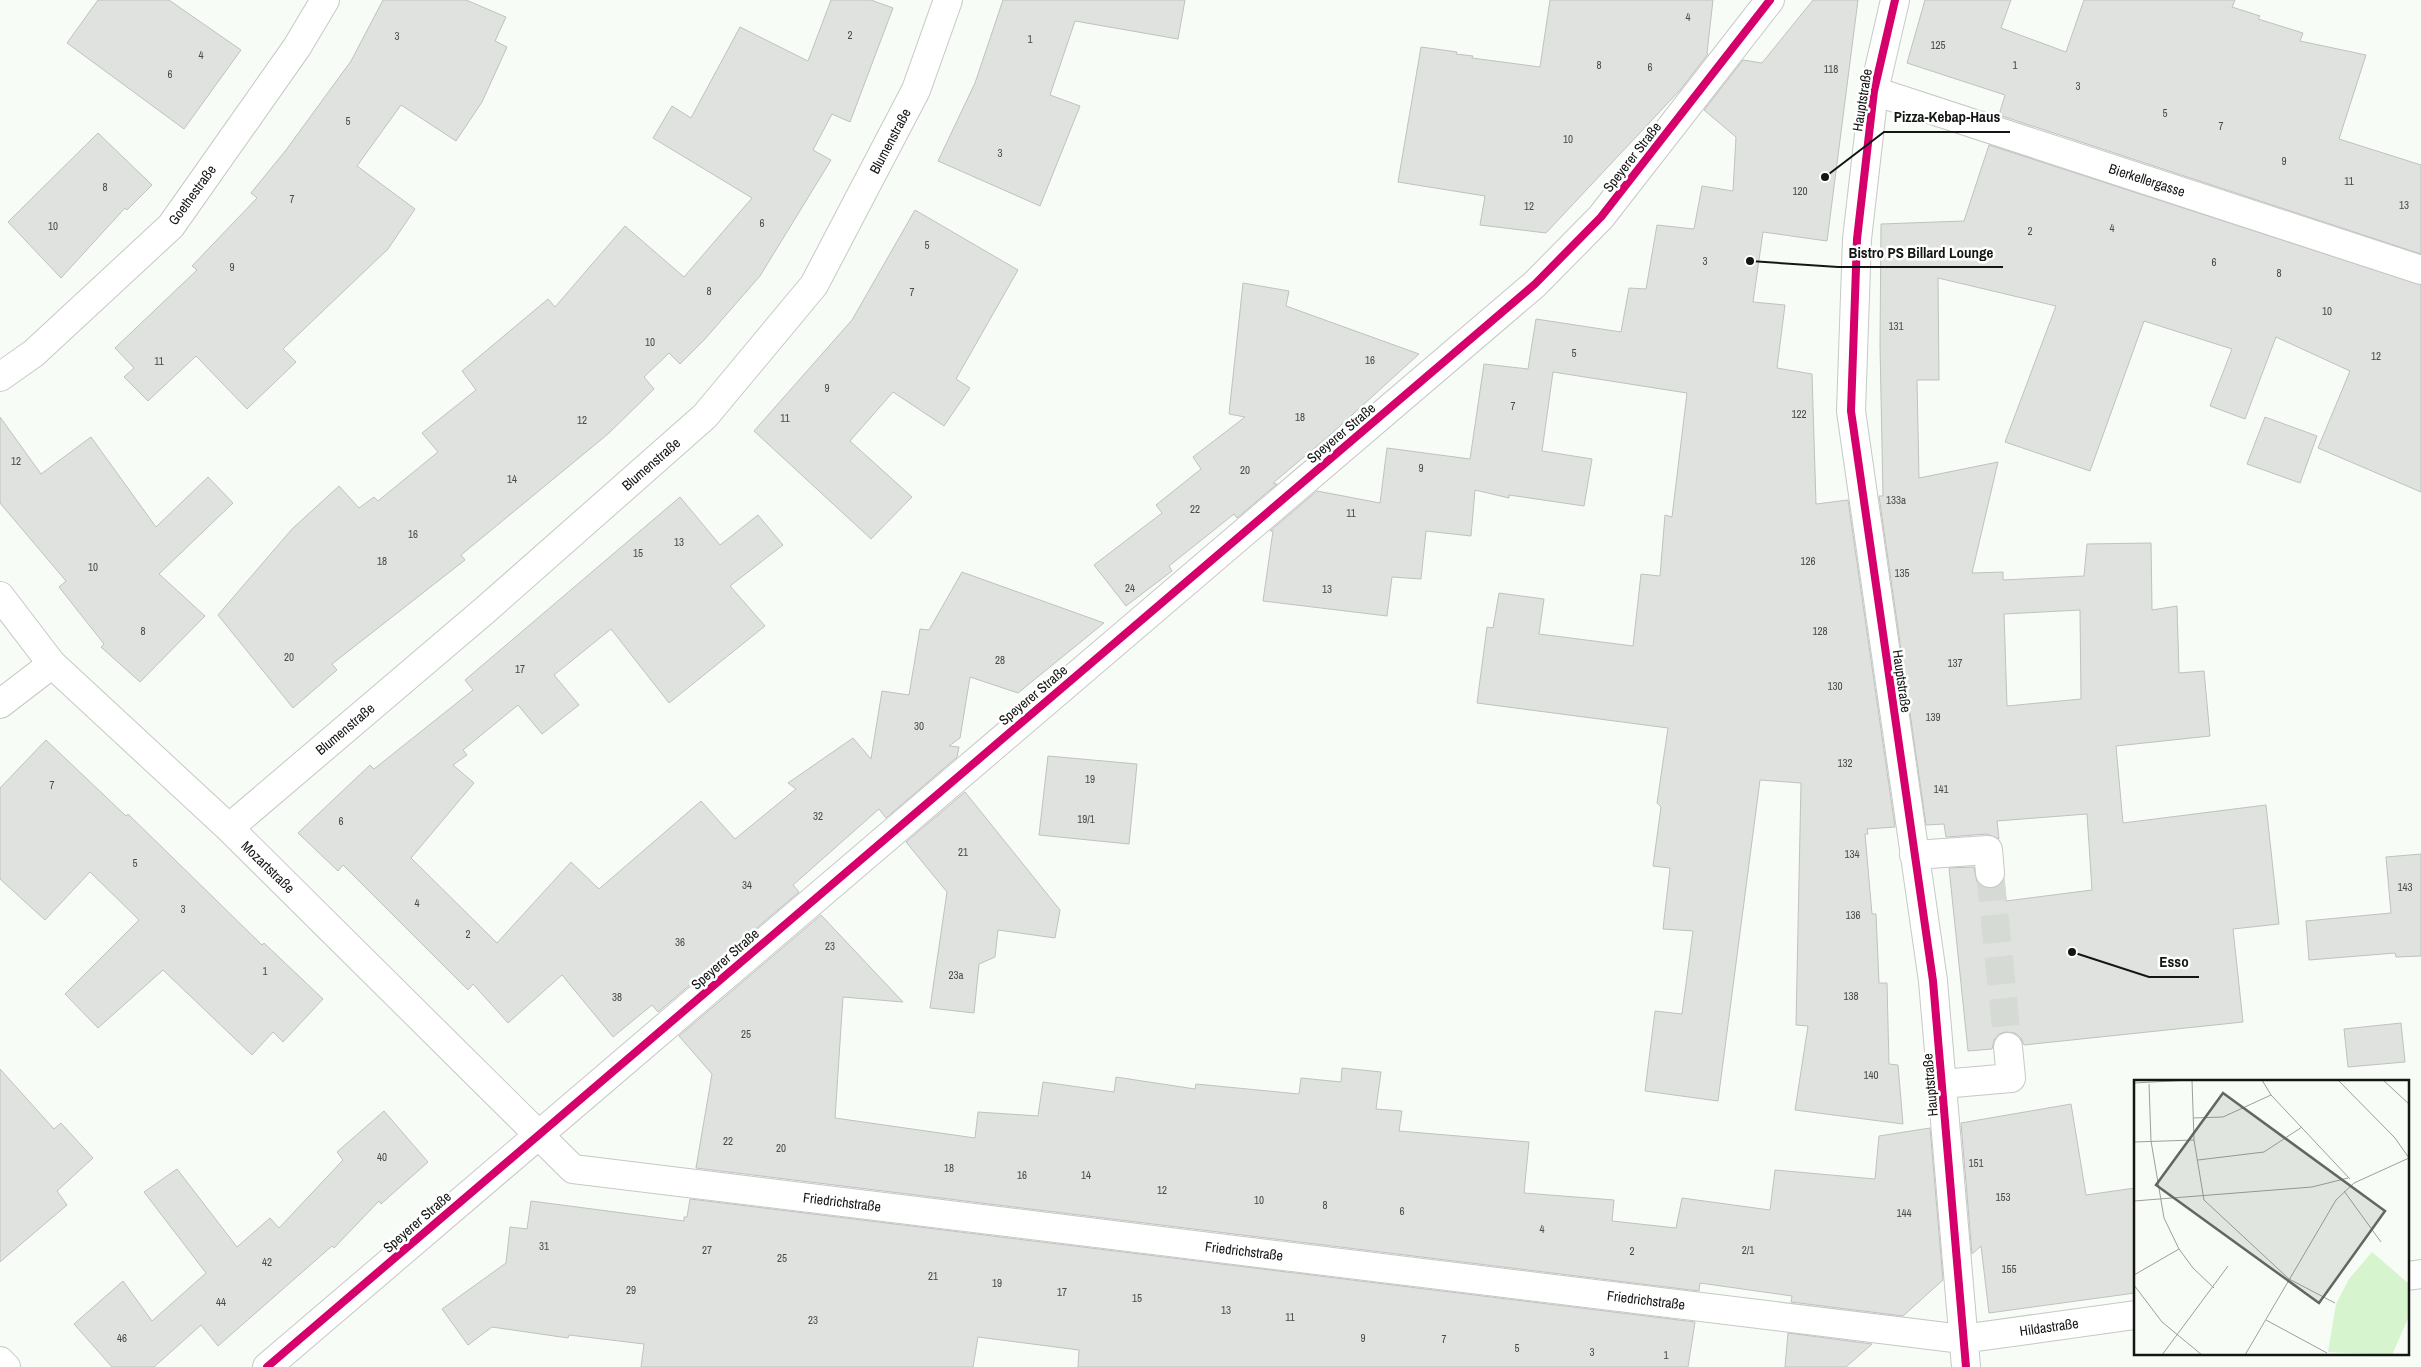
<svg xmlns="http://www.w3.org/2000/svg" width="2421" height="1367" font-family="'Archivo Narrow',sans-serif">
<style>
.building{fill:#dfe2de;stroke:#bfc2be;fill-rule:evenodd}
.lines{fill:none;stroke-linecap:round;stroke-linejoin:round}
.minor-tunnel{stroke:#d5dad4;stroke-width:28;stroke-dasharray:28 14;stroke-linecap:butt}
.minor-casing{stroke:#c6c9c4;stroke-width:30}
.minor{stroke:#fefffe;stroke-width:28}
.cycleway-casing{stroke:#fff;stroke-width:11}
.cycleway{stroke:#d6006c;stroke-width:8}
.labels{text-anchor:middle;dominant-baseline:central;stroke-width:5;stroke-linejoin:round;paint-order:stroke}
.number-label{font-size:11px;fill:#494b48}
.street-label{font-size:14px;fill:#141613;stroke:#fff}
.inset-road{fill:none;stroke:#9ca09b;stroke-width:1}
.view{fill:#636662;fill-opacity:0.15;stroke:#636662;stroke-width:2.5}
.inset-edge{fill:none;stroke:#141613;stroke-width:2.5}
.leader{fill:none;stroke:#141613;stroke-width:2}
.callout-dot{fill:#141613;stroke:#fff;stroke-width:2}
.callout-label{font-size:15px;text-anchor:middle;font-weight:bold;fill:#141613;stroke:#fff;stroke-width:5;stroke-linejoin:round;paint-order:stroke}
</style>
<rect width="100%" height="100%" fill="#f7fcf6"/>
<!-- building -->
<path class="building" d="M98,0H169L241,50L184,129L67,43Z
M383,0H466L506,17L495,41L507,47L482,102L456,141L401,105L357,166L415,209L388,249L283,349L296,362L247,409L196,356L148,401L124,377L134,368L115,348L197,270L192,266L257,198L251,193L286,150L351,61Z
M831,0H871L893,8L850,122L832,114L813,150L831,160L760,276L705,339L680,364L669,353L644,377L654,389L608,434L461,555L465,560L332,664L337,670L293,708L218,615L292,529L339,486L359,508L374,497L378,501L438,452L422,433L476,390L462,371L548,299L555,307L625,226L684,277L752,198L653,138L672,106L691,118L740,27L808,61Z
M1003,0H1185L1178,39L1075,21L1050,95L1080,106L1040,206L938,161L975,83Z
M1550,0H1713L1707,53L1708,54L1680,90L1546,233L1480,225L1485,196L1398,182L1421,47L1457,52L1456,54L1473,56L1472,58L1540,67Z
M1813,0H1858L1827,241L1763,232L1753,302L1785,305L1777,368L1812,374L1816,504L1848,500L1895,827L1867,829L1868,834H1865L1872,914H1876L1879,983H1887L1889,1064L1898,1065L1903,1124L1795,1110L1808,1026L1796,1025L1801,783L1760,780L1718,1101L1645,1091L1655,1011L1682,1014L1693,931L1663,929L1670,868L1653,866L1661,807L1657,803L1668,728L1477,703L1487,627L1493,628L1499,593L1544,599L1539,634L1633,646L1641,574L1660,576L1665,515L1672,517L1687,393L1553,372L1542,451L1592,459L1584,506L1509,495V498L1475,490L1471,536L1426,531L1421,579L1392,577L1387,616L1263,601L1273,531H1270L1317,491L1380,503L1387,448L1470,459L1484,364L1528,369L1536,319L1621,332L1629,288L1646,289L1657,225L1694,229L1702,186L1733,191L1736,137L1704,110L1743,60L1762,63Z
M1925,0H2011L2001,28L2066,52L2084,0H2235L2232,7L2260,16L2258,19L2303,33L2300,41L2366,55L2339,139L2421,165V254L1999,115L2005,95L1907,63Z
M98,133L152,185L127,210L125,208L61,278L8,222Z
M1989,145L2421,285V492L2318,448L2350,371L2276,337L2245,419L2210,406L2232,349L2144,321L2090,471L2005,442L2056,306L1938,278L1939,380H1917L1919,478L1998,462L1972,573L2003,572V580L2084,576L2087,544L2151,543L2152,610L2177,606L2179,673L2204,671L2210,736L2116,746L2123,823L2266,805L2279,924L2233,929L2243,1022L2024,1045L2021,1038L2015,1033L2006,1032L1999,1034L1994,1040L1992,1049L1968,1051L1949,868L1974,867L1977,882L1984,887L1992,888L1999,886L2004,880L2006,901L2092,890L2087,814L1997,821L1999,839L1987,834L1946,837L1944,824L1926,825L1879,496H1883L1880,345L1881,224L1964,221ZM2080,610L2081,699L2007,706L2004,614Z
M915,210L1018,270L956,379L970,388L944,426L893,392L850,441L912,497L871,539L754,431L852,320Z
M1243,283L1289,291L1286,306L1419,354L1330,435L1273,483L1277,484L1237,518L1234,514L1169,566L1172,571L1126,606L1094,565L1162,513L1156,505L1201,469L1193,457L1245,417L1229,414Z
M0,417L41,474L91,437L156,527L208,477L233,503L159,574L205,616L140,682L101,647L104,644L59,587L66,581L0,503Z
M2265,417L2317,436L2300,483L2247,464Z
M680,497L720,545L758,515L783,545L730,586L765,626L669,703L611,629L554,675L579,705L542,734L518,705L463,750L467,755L453,765L474,783L411,858L497,943L571,862L599,889L701,801L735,839L796,789L788,783L853,738L871,759L882,691L909,695L920,629L929,630L962,572L1104,623L1018,693L970,677L960,738L949,746L959,747L957,757L886,818L879,809L793,885L799,892L658,1012L652,1005L613,1037L562,975L508,1023L473,984L468,990L343,865L338,871L298,833L370,765L374,769L473,690L465,680Z
M46,740L126,816L128,814L262,945L264,943L323,999L283,1042L273,1032L252,1055L163,970L98,1028L65,994L139,920L90,872L45,920L0,879V788Z
M1048,756L1137,764L1129,844L1039,835Z
M965,792L1060,910L1055,938L998,930L995,957L979,964L974,1013L930,1008L947,892L906,842Z
M2421,854V956L2396,957L2395,953L2309,960L2306,921L2391,913L2386,857Z
M821,915L903,1002L843,997L835,1118L975,1138L978,1112L1038,1116L1043,1082L1114,1092L1116,1077L1195,1089L1196,1084L1299,1094L1301,1078L1341,1082L1342,1068L1381,1072L1376,1109L1402,1111L1399,1131L1529,1142L1524,1193L1614,1200L1612,1221L1676,1228L1682,1198L1770,1210L1775,1170L1875,1179L1879,1136L1930,1128L1943,1280L1903,1316L1791,1302L1792,1296L1700,1283L1699,1291L696,1168L712,1074L679,1036Z
M2401,1023L2405,1062L2348,1067L2344,1029Z
M0,1069L54,1129L61,1123L93,1158L57,1191L67,1205L0,1262Z
M2071,1104L2086,1195L2135,1188V1293L1989,1313L1981,1246L1972,1254L1961,1123Z
M384,1111L428,1162L381,1204L379,1201L334,1248L332,1246L218,1346L201,1325L154,1367H112L74,1324L123,1281L152,1321L206,1273L144,1192L177,1169L237,1247L270,1218L279,1228L343,1160L337,1152Z
M690,1199L1695,1322L1688,1367H1078L1079,1350L978,1337L973,1367H641L644,1344L569,1335L568,1338L492,1327L468,1345L442,1309L506,1263L510,1227L527,1229L531,1201L684,1221V1217H687Z
M1788,1333L1872,1344L1846,1367H1785Z"/>
<g class="lines">
<!-- minor-tunnel -->
<path class="minor-tunnel" d="M1990,873L2008,1047"/>
<!-- minor casing -->
<g class="minor-casing">
<path id="minor" d="M1895,0L1874,91L1857,239L1851,411L1933,981L1966,1367
M1874,91L2421,270
M0,377L34,353L171,226L297,47L325,0
M0,596L52,664L229,828L573,1169L1962,1339L2135,1315
M0,704L52,664
M229,828L484,611L705,416L814,285L916,90L948,0
M1914,855L1988,850L1990,873
M1942,1084L2011,1078L2008,1047
M2407,1276L2421,1274
M0,1361L6,1367
M267,1367L1535,284L1601,217L1770,0"/>
</g>
<!-- minor -->
<use href="#minor" class="minor"/>
<!-- cycleway casing -->
<g class="cycleway-casing">
<path id="cycleway" d="M1895,0L1874,91L1857,239L1851,411L1933,981L1966,1367
M267,1367L1535,284L1601,217L1770,0"/>
</g>
<!-- cycleway -->
<use href="#cycleway" class="cycleway"/>
</g>
<g class="labels">
<!-- number labels -->
<g class="number-label">
<text x="1688" y="17">4</text>
<text x="850" y="35">2</text>
<text x="397" y="36">3</text>
<text x="1030" y="39">1</text>
<text x="1938" y="45">125</text>
<text x="201" y="55">4</text>
<text x="1599" y="65">8</text>
<text x="2015" y="65">1</text>
<text x="1650" y="67">6</text>
<text x="1831" y="69">118</text>
<text x="170" y="74">6</text>
<text x="2078" y="86">3</text>
<text x="2165" y="113">5</text>
<text x="348" y="121">5</text>
<text x="2221" y="126">7</text>
<text x="1568" y="139">10</text>
<text x="1000" y="153">3</text>
<text x="2284" y="161">9</text>
<text x="2349" y="181">11</text>
<text x="105" y="187">8</text>
<text x="1800" y="191">120</text>
<text x="292" y="199">7</text>
<text x="2404" y="205">13</text>
<text x="1529" y="206">12</text>
<text x="762" y="223">6</text>
<text x="53" y="226">10</text>
<text x="2112" y="228">4</text>
<text x="2030" y="231">2</text>
<text x="927" y="245">5</text>
<text x="1705" y="261">3</text>
<text x="2214" y="262">6</text>
<text x="232" y="267">9</text>
<text x="2279" y="273">8</text>
<text x="709" y="291">8</text>
<text x="912" y="292">7</text>
<text x="2327" y="311">10</text>
<text x="1896" y="326">131</text>
<text x="650" y="342">10</text>
<text x="1574" y="353">5</text>
<text x="2376" y="356">12</text>
<text x="1370" y="360">16</text>
<text x="159" y="361">11</text>
<text x="827" y="388">9</text>
<text x="1513" y="406">7</text>
<text x="1799" y="414">122</text>
<text x="1300" y="417">18</text>
<text x="785" y="418">11</text>
<text x="582" y="420">12</text>
<text x="16" y="461">12</text>
<text x="1421" y="468">9</text>
<text x="1245" y="470">20</text>
<text x="512" y="479">14</text>
<text x="1896" y="500">133a</text>
<text x="1195" y="509">22</text>
<text x="1351" y="513">11</text>
<text x="413" y="534">16</text>
<text x="679" y="542">13</text>
<text x="638" y="553">15</text>
<text x="382" y="561">18</text>
<text x="1808" y="561">126</text>
<text x="93" y="567">10</text>
<text x="1902" y="573">135</text>
<text x="1130" y="588">24</text>
<text x="1327" y="589">13</text>
<text x="143" y="631">8</text>
<text x="1820" y="631">128</text>
<text x="289" y="657">20</text>
<text x="1000" y="660">28</text>
<text x="1955" y="663">137</text>
<text x="520" y="669">17</text>
<text x="1835" y="686">130</text>
<text x="1933" y="717">139</text>
<text x="919" y="726">30</text>
<text x="1845" y="763">132</text>
<text x="1090" y="779">19</text>
<text x="52" y="785">7</text>
<text x="1941" y="789">141</text>
<text x="818" y="816">32</text>
<text x="1086" y="819">19/1</text>
<text x="341" y="821">6</text>
<text x="963" y="852">21</text>
<text x="1852" y="854">134</text>
<text x="135" y="863">5</text>
<text x="747" y="885">34</text>
<text x="2405" y="887">143</text>
<text x="417" y="903">4</text>
<text x="183" y="909">3</text>
<text x="1853" y="915">136</text>
<text x="468" y="934">2</text>
<text x="680" y="942">36</text>
<text x="830" y="946">23</text>
<text x="265" y="971">1</text>
<text x="956" y="975">23a</text>
<text x="1851" y="996">138</text>
<text x="617" y="997">38</text>
<text x="746" y="1034">25</text>
<text x="1871" y="1075">140</text>
<text x="728" y="1141">22</text>
<text x="781" y="1148">20</text>
<text x="382" y="1157">40</text>
<text x="1976" y="1163">151</text>
<text x="949" y="1168">18</text>
<text x="1022" y="1175">16</text>
<text x="1086" y="1175">14</text>
<text x="1162" y="1190">12</text>
<text x="2003" y="1197">153</text>
<text x="1259" y="1200">10</text>
<text x="1325" y="1205">8</text>
<text x="1402" y="1211">6</text>
<text x="1904" y="1213">144</text>
<text x="1542" y="1229">4</text>
<text x="544" y="1246">31</text>
<text x="707" y="1250">27</text>
<text x="1748" y="1250">2/1</text>
<text x="1632" y="1251">2</text>
<text x="782" y="1258">25</text>
<text x="267" y="1262">42</text>
<text x="2009" y="1269">155</text>
<text x="933" y="1276">21</text>
<text x="997" y="1283">19</text>
<text x="631" y="1290">29</text>
<text x="1062" y="1292">17</text>
<text x="1137" y="1298">15</text>
<text x="221" y="1302">44</text>
<text x="1226" y="1310">13</text>
<text x="1290" y="1317">11</text>
<text x="813" y="1320">23</text>
<text x="122" y="1338">46</text>
<text x="1363" y="1338">9</text>
<text x="1444" y="1339">7</text>
<text x="1517" y="1348">5</text>
<text x="1592" y="1352">3</text>
<text x="1666" y="1355">1</text>
</g>
<!-- street labels -->
<g class="street-label">
<text transform="translate(1862 100) rotate(-81)">Hauptstraße</text>
<text transform="translate(890 141) rotate(-62)">Blumenstraße</text>
<text transform="translate(1632 157) rotate(-52)">Speyerer Straße</text>
<text transform="translate(2147 180) rotate(18)">Bierkellergasse</text>
<text transform="translate(192 195) rotate(-54)">Goethestraße</text>
<text transform="translate(1341 433) rotate(-40)">Speyerer Straße</text>
<text transform="translate(651 464) rotate(-41)">Blumenstraße</text>
<text transform="translate(1902 681) rotate(82)">Hauptstraße</text>
<text transform="translate(1033 695) rotate(-40)">Speyerer Straße</text>
<text transform="translate(345 729) rotate(-40)">Blumenstraße</text>
<text transform="translate(268 867) rotate(44)">Mozartstraße</text>
<text transform="translate(725 959) rotate(-41)">Speyerer Straße</text>
<text transform="translate(1930 1085) rotate(-95)">Hauptstraße</text>
<text transform="translate(842 1202) rotate(7)">Friedrichstraße</text>
<text transform="translate(417 1222) rotate(-41)">Speyerer Straße</text>
<text transform="translate(1244 1251) rotate(7)">Friedrichstraße</text>
<text transform="translate(1646 1300) rotate(7)">Friedrichstraße</text>
<text transform="translate(2049 1327) rotate(-8)">Hildastraße</text>
</g>
</g>
<!-- overview -->
<g transform="translate(2134 1080)">
<rect width="275" height="275" fill="#f7fcf6"/>
<path d="M238,172L275,204V236L258,275L194,272L202,224L215,199Z" fill="#d6f4cd"/>
<path class="inset-road" d="M58,0L60,60L70,120L155,199L201,223M128,0L137,15L216,99M204,0L261,58L275,78M249,0L275,24M0,3L56,0M15,4L17,61L30,138L45,169L59,188L80,208M59,38L89,37L137,15M0,62L60,60M64,80L130,72L168,47M210,111L247,162M0,121L178,107L214,98M0,195L45,169M0,205L28,242L68,275M132,240L193,273M28,275L94,186M111,275L202,120L220,103L275,78"/>
<path class="view" d="M89,13L251,131L185,223L22,105Z"/>
<rect width="275" height="275" class="inset-edge"/>
</g>
<!-- callouts -->
<path class="leader" d="M1825 177L1884 132H2010M1750 261L1838 267H2003M2072 952L2149 977H2199"/>
<g class="callout-dot">
<circle cx="1825" cy="177" r="5"/>
<circle cx="1750" cy="261" r="5"/>
<circle cx="2072" cy="952" r="5"/>
</g>
<g class="callout-label">
<text x="1947" y="122">Pizza-Kebap-Haus</text>
<text x="1921" y="258">Bistro PS Billard Lounge</text>
<text x="2174" y="967">Esso</text>
</g>
</svg>
